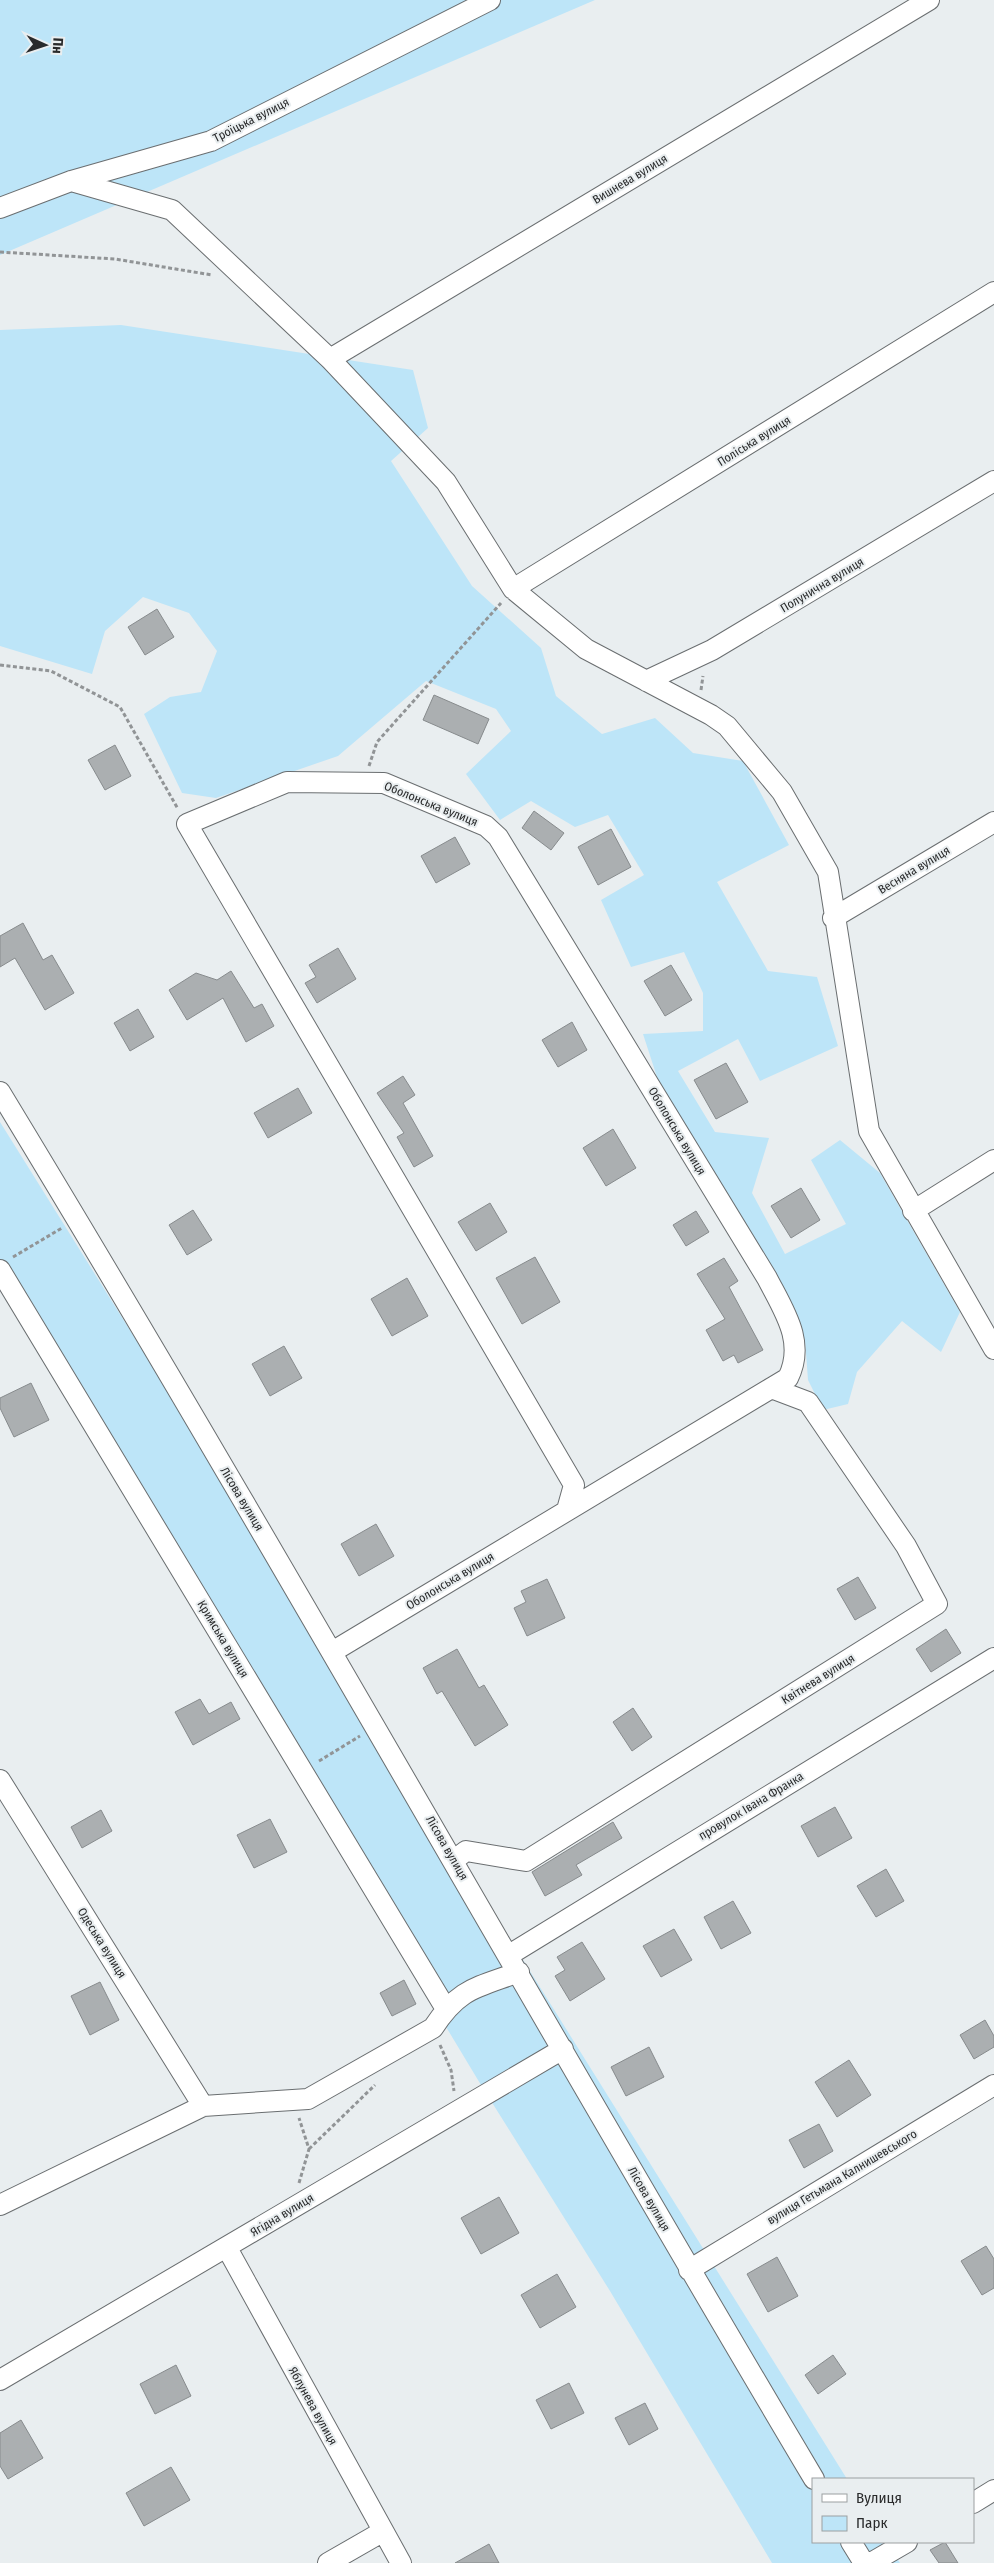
<svg xmlns="http://www.w3.org/2000/svg" width="994" height="2563" font-family="'Fira Sans Condensed',sans-serif">
<style>
.green{fill:#bde5f8}
.building{fill:#abafb1;stroke:#878b8d}
.lines{fill:none;stroke-linecap:round;stroke-linejoin:round}
.minor-casing{stroke:#6a6e70;stroke-width:22}
.path{stroke:#919496;stroke-width:3;stroke-dasharray:4 2.5;stroke-linecap:butt}
.minor{stroke:#fff;stroke-width:20}
.labels{text-anchor:middle;dominant-baseline:central;stroke-width:4;stroke-linejoin:round;paint-order:stroke}
.street-label{font-size:12px;fill:#292a2b;stroke:#e9eef0}
</style>
<rect width="100%" height="100%" fill="#e9eef0"/>
<!-- green -->
<path class="green" d="M0,0H595L0,255Z
M121,325L413,370L428,428L391,461L472,586L541,648L556,696L602,734L655,718L693,753L743,761L789,845L717,882L768,971L817,977L838,1046L760,1081L738,1039L678,1071L715,1132L769,1138L752,1193L785,1254L846,1224L811,1160L840,1140L880,1173L960,1312L941,1352L902,1321L857,1372L848,1404L823,1410L808,1380L805,1340L751,1240L657,1077L643,1034L703,1031V993L684,952L631,967L601,900L644,875L608,815L575,827L531,801L500,820L466,774L511,731L496,709L426,681L338,756L216,798L182,793L144,714L170,697L201,692L217,651L189,613L143,597L105,631L92,674L0,646V330Z
M0,1122L847,2479H813V2542H887L900,2563H772L610,2291L481,2085L0,1286Z"/>
<!-- building -->
<path class="building" d="M157,609L174,637L145,655L128,627Z
M434,695L489,719L478,744L423,720Z
M115,745L131,776L105,790L88,760Z
M534,811L564,833L551,850L522,828Z
M611,829L631,867L598,885L578,847Z
M455,837L470,864L436,883L421,856Z
M23,923L43,960L52,955L74,993L45,1010L15,958L0,967V936Z
M338,948L356,979L317,1003L305,983L316,977L309,965Z
M671,965L692,1000L665,1016L644,981Z
M231,971L254,1008L262,1004L274,1026L246,1042L223,998L187,1020L169,990L196,973L217,980Z
M138,1009L154,1037L130,1051L114,1023Z
M572,1022L587,1050L558,1067L542,1040Z
M726,1063L748,1102L716,1119L694,1080Z
M403,1076L415,1095L403,1103L433,1156L414,1167L397,1137L404,1133L377,1093Z
M298,1088L312,1113L268,1138L254,1113Z
M613,1129L636,1168L606,1186L583,1148Z
M801,1188L820,1220L791,1238L771,1206Z
M490,1203L507,1232L476,1251L458,1222Z
M193,1210L212,1240L187,1255L169,1225Z
M696,1211L709,1232L686,1246L673,1225Z
M535,1257L560,1302L522,1324L496,1278Z
M724,1258L738,1281L729,1287L763,1350L738,1363L734,1355L723,1361L706,1330L725,1319L697,1274Z
M407,1278L428,1316L392,1336L371,1299Z
M284,1346L302,1378L270,1396L252,1364Z
M31,1383L49,1420L14,1437L0,1408V1398Z
M376,1524L394,1556L359,1576L341,1544Z
M858,1577L876,1608L855,1620L837,1589Z
M547,1579L565,1618L527,1636L514,1608L526,1602L521,1591Z
M946,1629L961,1653L931,1672L916,1649Z
M457,1649L479,1688L484,1685L508,1725L475,1746L442,1691L437,1694L423,1668Z
M200,1699L209,1714L231,1702L240,1719L193,1745L175,1712Z
M633,1708L652,1737L632,1751L613,1722Z
M835,1807L852,1838L818,1857L801,1826Z
M101,1810L112,1831L82,1848L71,1827Z
M270,1819L287,1852L254,1868L237,1835Z
M613,1822L622,1838L576,1865L582,1875L545,1896L532,1872Z
M886,1869L904,1901L876,1917L857,1886Z
M733,1901L751,1933L721,1949L704,1917Z
M674,1929L692,1960L661,1977L643,1946Z
M582,1942L605,1979L570,2001L555,1976L565,1970L557,1957Z
M404,1980L416,2004L392,2016L380,1993Z
M100,1982L119,2020L90,2035L71,1996Z
M985,2020L994,2036V2047L974,2059L960,2035Z
M649,2047L664,2077L626,2096L611,2067Z
M849,2060L871,2095L837,2117L815,2082Z
M819,2124L833,2151L804,2168L789,2140Z
M499,2197L519,2233L481,2254L461,2218Z
M986,2246L994,2259V2288L982,2295L961,2261Z
M777,2257L798,2296L768,2312L747,2274Z
M557,2274L576,2307L540,2328L521,2295Z
M833,2355L846,2374L818,2394L805,2375Z
M176,2365L191,2396L155,2414L140,2384Z
M569,2383L584,2413L551,2429L536,2400Z
M645,2403L658,2429L629,2445L615,2418Z
M21,2420L43,2458L8,2479L0,2466V2433Z
M171,2467L190,2500L144,2526L126,2493Z
M945,2542L958,2563H939L930,2550Z
M489,2544L499,2563H455Z"/>
<g class="lines">
<!-- minor casing -->
<g class="minor-casing">
<path id="minor" d="M71,181L172,210L330,359L446,482L513,589L586,649L711,715L727,726L782,792L828,872L869,1131L994,1349
M0,208L71,181L211,141L490,0
M330,359L929,0
M513,589L994,292
M646,681L712,650L994,481
M833,918L994,822
M0,1092C278,1550 540,2019 814,2479
M913,1211L994,1160
M0,1270L446,2009
M332,1652L788,1378C806,1342 784,1311 767,1278L498,837L486,826L384,783L287,782L187,824L574,1485L567,1510
M0,1780L203,2106
M454,1860L466,1851L526,1861L937,1604L906,1546L808,1402L771,1388
M509,1955L994,1658
M0,2205L203,2106L308,2099L433,2028C459,1988 476,1988 519,1972
M227,2248L401,2563
M689,2270L994,2085
M0,2380L563,2049
M973,2503L994,2490
M851,2542L864,2563
M328,2563L382,2532
M871,2563L907,2542"/>
</g>
<!-- path -->
<path class="path" d="M0,252L115,259L212,275
M0,665L51,671L120,707L178,809
M701,690L703,676
M369,766L377,742L501,603
M13,1257L62,1228
M319,1761L360,1736
M440,2045L451,2070L454,2091
M309,2149L375,2085
M299,2183L309,2149L299,2118"/>
<!-- minor -->
<use href="#minor" class="minor"/>
</g>
<g class="labels">
<!-- street labels -->
<g class="street-label">
<text transform="translate(251 120) rotate(-27)">Троїцька вулиця</text>
<text transform="translate(630 179) rotate(-31)">Вишнева вулиця</text>
<text transform="translate(754 441) rotate(-32)">Поліська вулиця</text>
<text transform="translate(822 585) rotate(-31)">Полунична вулиця</text>
<text transform="translate(431 804) rotate(22)">Оболонська вулиця</text>
<text transform="translate(914 870) rotate(-31)">Весняна вулиця</text>
<text transform="translate(677 1131) rotate(59)">Оболонська вулиця</text>
<text transform="translate(242 1499) rotate(59)">Лісова вулиця</text>
<text transform="translate(450 1581) rotate(-31)">Оболонська вулиця</text>
<text transform="translate(223 1639) rotate(59)">Кримська вулиця</text>
<text transform="translate(818 1679) rotate(-32)">Квітнева вулиця</text>
<text transform="translate(751 1806) rotate(-31)">провулок Івана Франка</text>
<text transform="translate(447 1848) rotate(60)">Лісова вулиця</text>
<text transform="translate(102 1943) rotate(58)">Одеська вулиця</text>
<text transform="translate(842 2177) rotate(-31)">вулиця Гетьмана Калнишевського</text>
<text transform="translate(649 2199) rotate(60)">Лісова вулиця</text>
<text transform="translate(282 2215) rotate(-31)">Ягідна вулиця</text>
<text transform="translate(313 2406) rotate(61)">Яблунева вулиця</text>
</g>
</g>
<!-- legend -->
<rect x="812" y="2478" width="162" height="65" fill="#e9eef0" stroke="#9ca0a1"/>
<rect x="822" y="2494" width="25" height="8" fill="#ffffff" stroke="#9ca0a1"/>
<text x="856" y="2503" font-size="15" fill="#292a2b">Вулиця</text>
<rect x="822" y="2516" width="25" height="15" fill="#bde5f8" stroke="#9ca0a1"/>
<text x="856" y="2528" font-size="15" fill="#292a2b">Парк</text>
<!-- north arrow -->
<g transform="translate(45 45) rotate(93)" stroke="#e9eef0" stroke-width="4" paint-order="stroke">
<path d="M0-4L9 19L0 12L-9 19Z" fill="#292a2b"/>
<text y="-8" font-size="14" font-weight="bold" text-anchor="middle" fill="#292a2b">Пн</text>
</g>
</svg>
